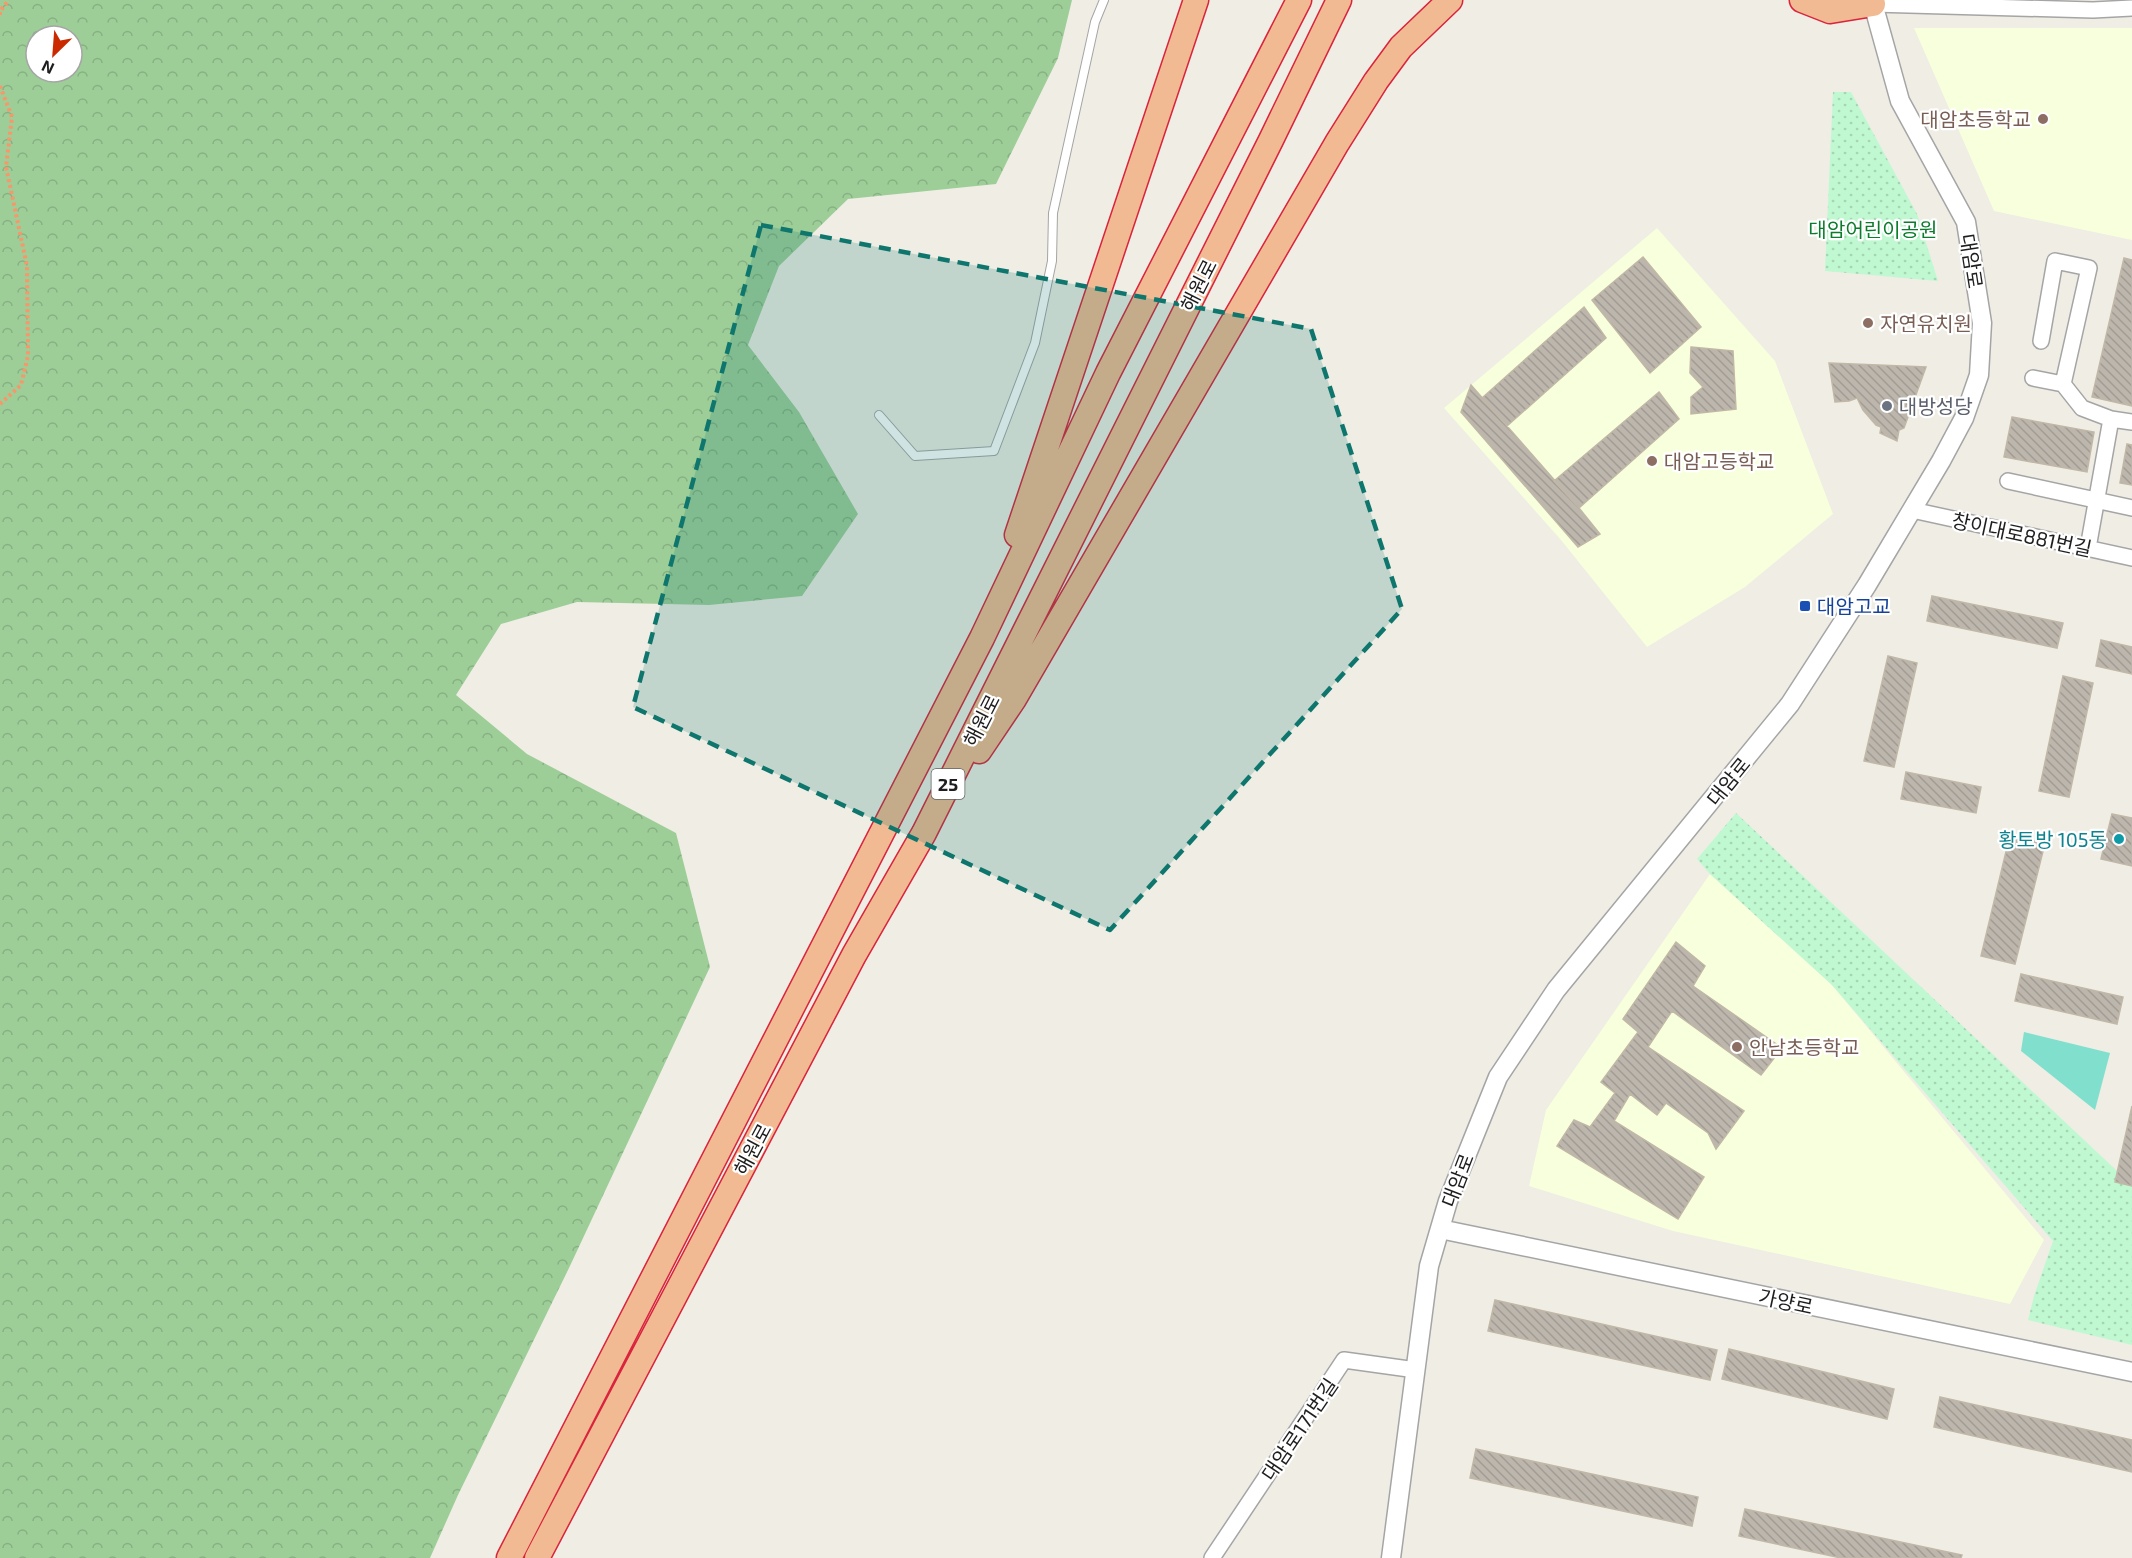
<svg xmlns="http://www.w3.org/2000/svg" width="2132" height="1558" font-family="'Exo 2','Noto Sans KR',sans-serif">
<style>
.education{fill:#f8ffdc}
.forest{fill:url(#forest-crowns);fill-rule:evenodd}
.park{fill:url(#park-dots)}
.pitch{fill:#81dfce}
.building{fill:url(#building-back-hatch);stroke:#c1b7a6;stroke-width:1.5}
.lines{fill:none;stroke-linecap:round;stroke-linejoin:round}
.service-casing{stroke:#a5a5a5;stroke-width:10}
.minor-casing{stroke:#a5a5a5;stroke-width:18}
.tertiary-casing{stroke:#a5a5a5;stroke-width:21}
.trunk-casing{stroke:#da233c;stroke-width:27}
.path{stroke:#fa9669;stroke-width:4;stroke-dasharray:3 3;stroke-linecap:butt}
.service{stroke:#fff;stroke-width:8}
.minor{stroke:#fff;stroke-width:15}
.tertiary{stroke:#fff;stroke-width:18}
.trunk{stroke:#f2ba93;stroke-width:24}
.marked{fill:#0f766e;fill-opacity:0.2;stroke:#0f766e;stroke-width:4.5;stroke-dasharray:12 8;stroke-linejoin:round}
.education-dot{fill:#8d6e63;stroke:#fff;stroke-width:2}
.worship-dot{fill:#6b7280;stroke:#fff;stroke-width:2}
.transit-dot{fill:#1a4fb4;stroke:#fff;stroke-width:2}
.culture-dot{fill:#0f9aa8;stroke:#fff;stroke-width:2}
.labels{text-anchor:middle;dominant-baseline:central;stroke-width:4.5;stroke-linejoin:round;paint-order:stroke}
.shield{fill:#fff;stroke:#626262;stroke-width:1.5}
.shield-label{font-size:18px;font-weight:bold;fill:#1e1e1e}
.education-label{font-size:20px;fill:#785e54;stroke:#fff;text-anchor:start}
.park-label{font-size:20px;fill:#0b7c2c;stroke:#fff}
.street-label{font-size:20px;fill:#1e1e1e;stroke:#fff}
.worship-label{font-size:20px;fill:#5b616d;stroke:#fff;text-anchor:start}
.transit-label{font-size:20px;fill:#164399;stroke:#fff;text-anchor:start}
.culture-label{font-size:20px;fill:#0d838f;stroke:#fff;text-anchor:end}
</style>
<defs>
<pattern id="forest-crowns" width="20" height="18" patternUnits="userSpaceOnUse" patternTransform="scale(1.5)"><rect width="20" height="18" fill="#9dce98"/><path d="M2 6a3 3 0 1 1 6 0M12 15a3 3 0 1 1 6 0" fill="none" stroke="#87b083"/></pattern>
<pattern id="park-dots" width="8" height="8" patternUnits="userSpaceOnUse" patternTransform="scale(1.5)"><rect width="8" height="8" fill="#c0f9d1"/><path d="M2 2h.1M6 6h.1" fill="none" stroke="#a5d5b3" stroke-width="1.8" stroke-linecap="round"/></pattern>
<pattern id="building-back-hatch" width="6" height="6" patternUnits="userSpaceOnUse" patternTransform="scale(1.5)"><rect width="6" height="6" fill="#bcb6ad"/><path d="M-1 5l2 2M0 0l6 6M5-1l2 2" fill="none" stroke="#a19c94"/></pattern>
</defs>
<rect width="100%" height="100%" fill="#efede4"/>
<!-- education -->
<path class="education" d="M1914,28H2132V240L1994,211Z
M1657,228L1775,361L1833,514L1745,587L1647,647L1561,540L1444,408Z
M1710,874L1832,985L2044,1240L2010,1304L1673,1231L1529,1186L1546,1110Z"/>
<!-- forest -->
<path class="forest" d="M0,0H1072L1058,58L996,184L848,199L779,266L748,345L799,412L858,514L802,596L709,605L577,602L501,624L456,695L527,754L676,833L710,967L569,1268L458,1495L430,1558H0ZM36,36H72V72H36Z"/>
<!-- park -->
<path class="park" d="M1833,92H1851L1917,214L1938,281L1825,271Z
M1736,813L2132,1185V1345L2028,1320L2034,1296L2053,1241L1832,985L1710,874L1697,859Z"/>
<!-- pitch -->
<path class="pitch" d="M2024,1032L2110,1053L2095,1110L2021,1051Z"/>
<!-- building -->
<path class="building" d="M1643,257L1701,327L1650,373L1592,300Z
M2124,258L2132,260V406L2092,397Z
M1584,307L1606,338L1507,426L1482,398Z
M1691,347L1733,351L1736,409L1691,414V397L1703,387L1690,373Z
M1829,363L1926,367L1904,428L1899,430L1897,441L1880,433L1881,427L1876,425L1863,410L1857,398L1849,401L1835,402Z
M1471,385L1579,508L1600,534L1578,547L1461,412Z
M1659,392L1679,419L1579,508L1554,481Z
M2012,417L2094,432L2087,472L2004,457Z
M2127,444L2132,445V485L2120,483Z
M1932,596L2063,623L2057,648L1927,621Z
M2101,640L2132,647V674L2096,666Z
M1888,656L1917,663L1894,767L1864,761Z
M2063,676L2093,683L2069,797L2039,791Z
M1906,772L1981,787L1976,813L1901,799Z
M2112,814L2132,818V866L2101,859Z
M2010,835L2045,843L2015,964L1981,956Z
M1676,942L1705,966L1693,986L1782,1048L1761,1075L1672,1011L1648,1047L1744,1111L1716,1149L1708,1133L1666,1103L1657,1115L1630,1094L1614,1121L1704,1177L1678,1219L1557,1146L1574,1120L1590,1127L1615,1093L1601,1082L1638,1032L1623,1019Z
M2021,974L2123,997L2117,1024L2015,1001Z
M2132,1106V1186L2115,1182Z
M1495,1300L1717,1350L1710,1380L1488,1331Z
M1729,1349L1894,1389L1887,1419L1722,1379Z
M1940,1397L2132,1440V1472L1934,1427Z
M1476,1449L1698,1497L1692,1526L1470,1478Z
M1745,1509L1962,1555L1961,1558H1841L1739,1536Z"/>
<g class="lines">
<!-- service casing -->
<g class="service-casing">
<path id="service" d="M879,415L915,456L994,451L1035,343L1052,261L1053,213L1095,22L1104,0"/>
</g>
<!-- minor casing -->
<g class="minor-casing">
<path id="minor" d="M1873,4L2093,10L2132,8
M2041,341L2055,261L2089,268L2063,384
M2033,378L2063,384L2082,408L2111,419L2132,422
M2008,481L2132,508
M1912,510L2132,558
M2088,548L2111,419
M1212,1558L1344,1360L1416,1370"/>
</g>
<!-- tertiary casing -->
<g class="tertiary-casing">
<path id="tertiary" d="M1440,1229L2132,1372
M1391,1558L1429,1266L1448,1201L1498,1077L1556,990L1790,704L1867,585L1941,461L1964,418L1979,375L1982,323L1966,222L1900,101L1872,0"/>
</g>
<!-- trunk casing -->
<g class="trunk-casing">
<path id="trunk" d="M1802,0L1830,11L1873,4
M1017,535L1196,0
M979,751L1014,699L1337,143L1376,81L1401,47L1450,0
M509,1558L982,638L1108,373L1299,0
M537,1558L854,955L924,833L1271,140L1339,0"/>
</g>
<!-- path -->
<path class="path" d="M0,15V11L9,0
M0,86L12,117L6,167L27,266L28,356L21,385L0,404"/>
<!-- service -->
<use href="#service" class="service"/>
<!-- minor -->
<use href="#minor" class="minor"/>
<!-- tertiary -->
<use href="#tertiary" class="tertiary"/>
<!-- trunk -->
<use href="#trunk" class="trunk"/>
</g>
<!-- marked area -->
<path class="marked" d="M761,225L1311,329L1402,609L1110,930L633,707Z"/>
<!-- markers -->
<g class="education-dot">
<circle cx="2043" cy="119" r="6"/>
<circle cx="1868" cy="323" r="6"/>
<circle cx="1652" cy="461" r="6"/>
<circle cx="1737" cy="1047" r="6"/>
</g>
<circle class="worship-dot" cx="1887" cy="406" r="6"/>
<rect class="transit-dot" x="1799" y="600" width="12" height="12" rx="3"/>
<circle class="culture-dot" cx="2119" cy="839" r="6"/>
<g class="labels">
<!-- shield labels -->
<rect class="shield" x="931.5" y="769" width="33" height="30" rx="4.5"/>
<g class="shield-label">
<text x="948" y="784">25</text>
</g>
<!-- education labels -->
<g class="education-label">
<text x="2031" y="119" text-anchor="end">대암초등학교</text>
<text x="1880" y="323">자연유치원</text>
<text x="1664" y="461">대암고등학교</text>
<text x="1749" y="1047">안남초등학교</text>
</g>
<!-- park labels -->
<g class="park-label">
<text x="1873" y="229">대암어린이공원</text>
</g>
<!-- street labels -->
<g class="street-label">
<text transform="translate(1972 261) rotate(81)">대암로</text>
<text transform="translate(1198 285) rotate(-63)">해원로</text>
<text transform="translate(2022 534) rotate(12)">창이대로881번길</text>
<text transform="translate(981 720) rotate(-63)">해원로</text>
<text transform="translate(1728 781) rotate(-51)">대암로</text>
<text transform="translate(752 1149) rotate(-62)">해원로</text>
<text transform="translate(1457 1180) rotate(-69)">대암로</text>
<text transform="translate(1786 1301) rotate(12)">가양로</text>
<text transform="translate(1299 1429) rotate(-56)">대암로171번길</text>
</g>
<!-- worship labels -->
<g class="worship-label">
<text x="1899" y="406">대방성당</text>
</g>
<!-- transit labels -->
<g class="transit-label">
<text x="1817" y="606">대암고교</text>
</g>
<!-- culture labels -->
<g class="culture-label">
<text x="2107" y="839">황토방 105동</text>
</g>
</g>
<!-- north arrow -->
<g transform="translate(54 54) rotate(205)"><circle r="28" fill="#ffffff" stroke="#a5a5a5" stroke-width="1.5"/>
<path d="M0-4.5L10 22L0 15L-10 22Z" fill="#cb2a00"/>
<text y="-9" font-size="16" font-weight="bold" text-anchor="middle" fill="#1e1e1e">N</text>
</g>
</svg>
